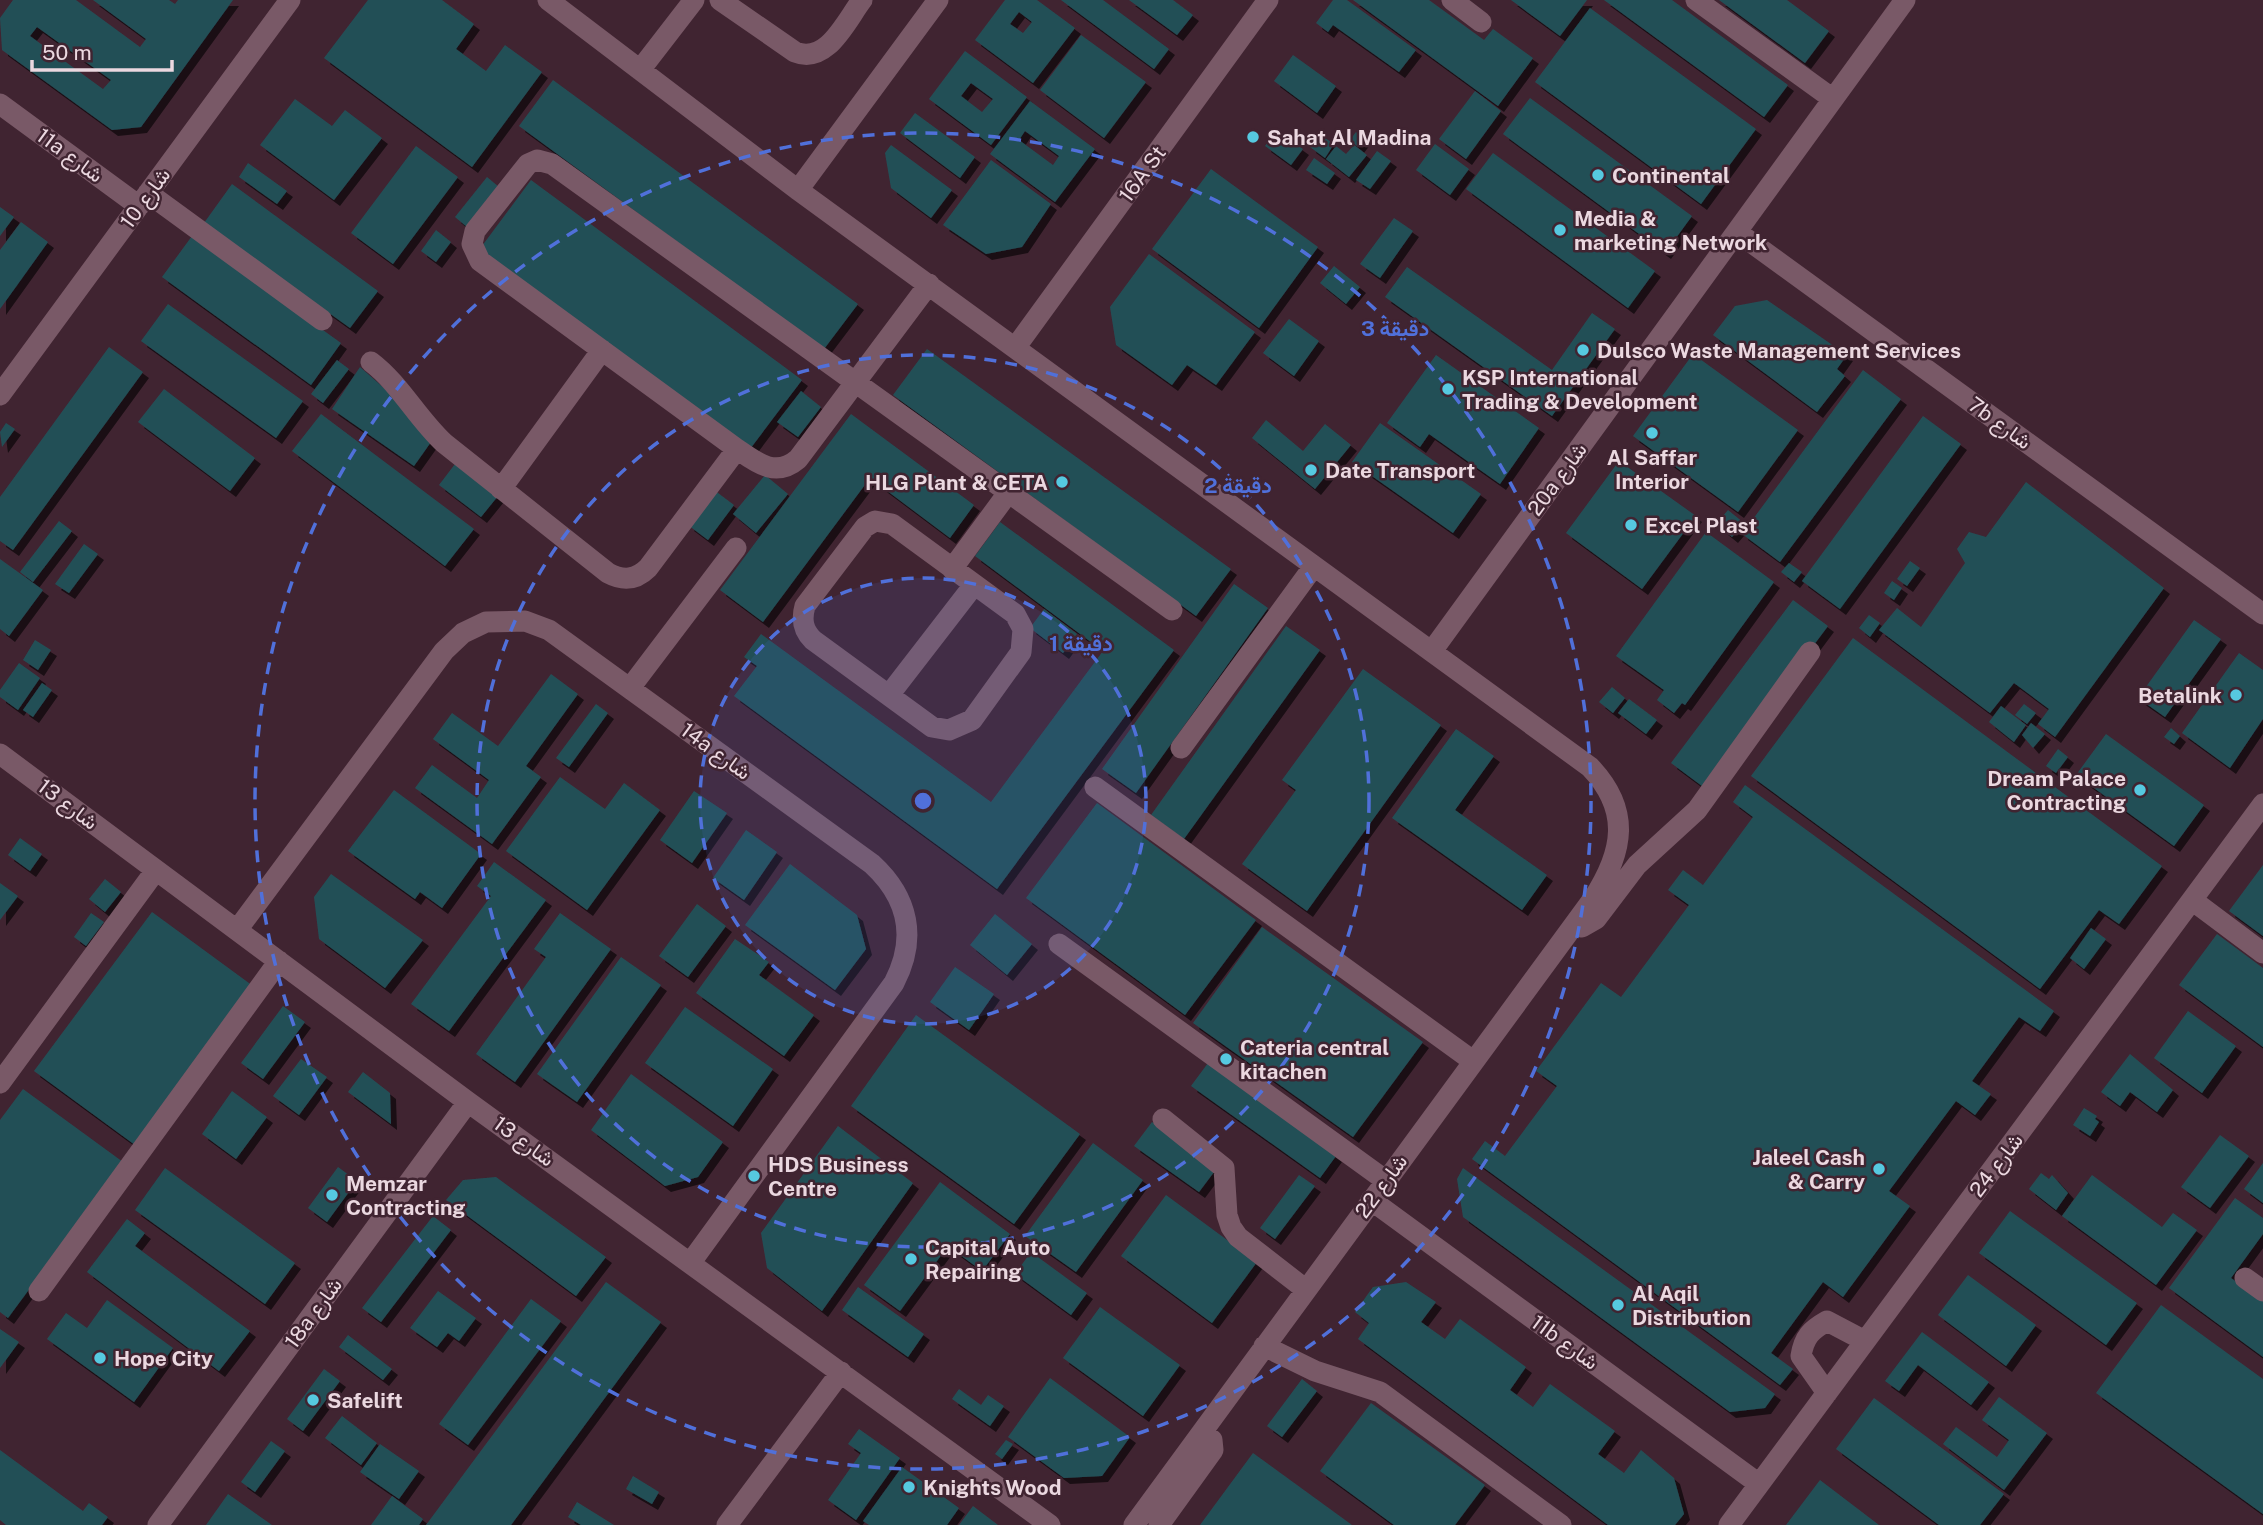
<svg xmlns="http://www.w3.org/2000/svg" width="2263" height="1525" font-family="'Public Sans',Vazirmatn,sans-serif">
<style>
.building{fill:#244f57;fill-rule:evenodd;filter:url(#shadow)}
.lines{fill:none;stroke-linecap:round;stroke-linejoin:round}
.minor{stroke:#795967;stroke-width:21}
.ring{fill:none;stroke:#5070da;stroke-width:3.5;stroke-dasharray:12 9}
.poi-dot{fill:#56c9e0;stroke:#402431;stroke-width:2.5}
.labels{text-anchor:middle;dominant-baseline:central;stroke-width:5;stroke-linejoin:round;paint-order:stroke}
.poi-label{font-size:21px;font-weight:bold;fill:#ebd8e0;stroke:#402431;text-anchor:start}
.street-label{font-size:21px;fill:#ebd8e0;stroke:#402431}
.centre{fill:#5070da;stroke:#402431;stroke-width:3.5}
.ring-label{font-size:21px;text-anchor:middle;font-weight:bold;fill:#5070da;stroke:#402431;stroke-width:5;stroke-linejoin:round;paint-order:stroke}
</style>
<defs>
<filter id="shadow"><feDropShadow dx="6" dy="6" stdDeviation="0" flood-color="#0009"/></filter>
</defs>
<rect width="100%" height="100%" fill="#402431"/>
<!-- building -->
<path class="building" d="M13,0H76L140,47L146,39L93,0H169L175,4L178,0H233L141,127L112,130L2,50L0,18ZM37,27L111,80L103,89L30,36Z
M368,0H442L474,24L456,49L486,71L505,45L542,72L472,167L324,58Z
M1005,0H1037L1075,28L1033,83L975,40ZM1019,12L1032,22L1023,33L1010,24Z
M1061,0H1103L1169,49L1154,69Z
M1129,0H1173L1193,15L1177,35Z
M1333,0H1347L1416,50L1399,72L1333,25L1328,32L1316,23Z
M1353,0H1429L1484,40L1493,29L1533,58L1498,106Z
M1511,0H1587L1560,36Z
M1604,0H1672L1788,85L1764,117Z
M1719,0H1787L1829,31L1805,63Z
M1590,8L1756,129L1701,204L1535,82Z
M1081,35L1146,82L1104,138L1040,90Z
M965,51L1027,97L991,145L929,99ZM971,83L993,99L982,112L961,96Z
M1293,55L1336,86L1317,113L1274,81Z
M553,80L858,304L824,349L519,126Z
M1475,91L1501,111L1466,159L1439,139Z
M1530,98L1692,216L1665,253L1503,134Z
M295,99L332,126L345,110L382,138L334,200L260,145Z
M1030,101L1095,149L1055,202L990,154ZM1025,131L1059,156L1053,165L1019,140Z
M915,113L975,157L960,178L900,133Z
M1277,130L1303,149L1291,165L1265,146Z
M1356,132L1364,139L1358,147L1350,140Z
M1319,134L1334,144L1325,158L1310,147Z
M1435,144L1469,169L1450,195L1416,170Z
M891,145L952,190L931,218L891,188L885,153Z
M1354,145L1367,155L1349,177L1326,159L1336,146L1346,154Z
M416,146L458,177L393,264L351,233Z
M1377,151L1391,161L1370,189L1356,180Z
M1493,153L1655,271L1628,308L1466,189Z
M1314,158L1335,173L1327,184L1306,170Z
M991,160L1051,204L1022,247L986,254L943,225Z
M248,163L287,191L277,204L239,177Z
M1211,169L1318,247L1259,328L1152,249Z
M487,177L499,187L467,227L455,217Z
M531,180L802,380L750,449L479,250Z
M232,184L378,291L350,328L204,223Z
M0,207L14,217L0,236Z
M1394,218L1413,231L1380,278L1360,264Z
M21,222L48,242L0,309V250Z
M436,230L451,242L436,262L421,251Z
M192,236L341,343L311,385L162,277Z
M1149,254L1255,332L1216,385L1187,365L1172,385L1116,345L1110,307Z
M1334,266L1360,287L1346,304L1320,283Z
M1407,267L1552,370L1592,313L1615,329L1552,416L1385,297Z
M1767,300L1847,355L1837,369L1845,376L1817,412L1713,335L1735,306Z
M168,304L303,401L276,438L141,341Z
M1289,319L1319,341L1294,376L1263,353Z
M109,347L143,372L13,550L0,541V497Z
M927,349L1231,569L1196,616L893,395Z
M1693,354L1798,430L1738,512L1633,436Z
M1436,355L1539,428L1500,484L1429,434L1420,447L1387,423Z
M337,360L349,369L323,403L311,394Z
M360,367L392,395L431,442L414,466L332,409Z
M1863,370L1901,399L1780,562L1742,534Z
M164,389L255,458L230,491L138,422Z
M801,391L821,407L798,437L777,422Z
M321,414L474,529L445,566L292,451Z
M851,414L974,505L950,538L870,478L763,622L720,590Z
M1923,416L1961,444L1840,609L1802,581Z
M1266,420L1303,451L1325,424L1351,445L1315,489L1252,438Z
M6,423L15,429L2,447L0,432Z
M1380,423L1481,494L1453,533L1352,462Z
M1619,461L1696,516L1642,589L1566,533Z
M455,464L498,496L481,517L439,485Z
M765,475L788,494L756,533L733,514Z
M2026,482L2164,588L2055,737L2038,724L2049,709L2014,683L1990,713L1879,630L1897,608L1921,627L1965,563L1957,549L1969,532L1986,537Z
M714,490L734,505L708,540L688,525Z
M1728,510L1744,523L1732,537L1716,524Z
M59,521L72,531L33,582L20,572Z
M1000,522L1174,650L997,889L734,696L757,666L744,657L761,634L991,802L1103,651L975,556Z
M1706,532L1774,582L1685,705L1682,703L1674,713L1657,700L1664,690L1616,656Z
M84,544L98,554L69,593L55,584Z
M0,559L43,590L9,636L0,629Z
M1910,561L1920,568L1907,586L1897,579Z
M1789,563L1802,572L1794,582L1781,572Z
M1892,581L1902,588L1894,600L1884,593Z
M1234,584L1268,608L1136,793L1102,769Z
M1793,600L1828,626L1706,789L1671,763Z
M1044,609L1077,634L1063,653L1030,628Z
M1869,615L1880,623L1870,637L1859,628Z
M2194,620L2221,639L2165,717L2138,698Z
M1286,626L1320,650L1184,839L1151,815Z
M1853,638L2162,866L2119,924L2099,910L2040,989L1751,776Z
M35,640L51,650L38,670L23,660Z
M2239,653L2263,670V719L2230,768L2182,733Z
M19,663L40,678L18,710L0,697V690Z
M1363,669L1441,725L1307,911L1242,864L1296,790L1282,780Z
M551,674L578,694L526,766L541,777L492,844L415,788L432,765L477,798L489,780L433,739L452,713L498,746Z
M42,683L52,690L33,717L23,710Z
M1612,687L1625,698L1613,713L1599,702Z
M1629,699L1657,720L1646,734L1618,713Z
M596,704L608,713L569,767L556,758Z
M2024,704L2036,713L2027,724L2015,715Z
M2001,706L2026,725L2014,742L1989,722Z
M2031,723L2045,734L2033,748L2022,735Z
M2171,728L2180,736L2174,744L2164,737Z
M1456,729L1494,756L1455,810L1547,875L1522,910L1392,818Z
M2106,734L2204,805L2174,846L2076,775Z
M2058,749L2068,757L2056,773L2046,766Z
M560,777L605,809L624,783L660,810L587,910L506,851Z
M1745,785L2054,1011L2040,1031L2019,1017L1972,1081L1991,1094L1975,1115L1956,1101L1889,1191L1910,1206L1843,1297L1823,1282L1771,1353L1793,1369L1780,1385L1472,1159L1485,1141L1505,1156L1557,1086L1536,1071L1601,983L1621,997L1689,905L1668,890L1683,870L1703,885L1753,817L1733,802Z
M394,790L481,854L442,908L420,892L415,899L348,851Z
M694,791L727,813L692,863L660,840Z
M1097,803L1256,920L1185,1015L1026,898Z
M746,830L777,852L744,900L713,878Z
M20,838L42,854L30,871L8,855Z
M494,862L546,900L449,1031L411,1004L491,896L477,886Z
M790,864L857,915L866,949L835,990L745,925Z
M2263,865V936L2229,911Z
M331,874L423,940L385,988L319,939L314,897Z
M105,879L121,892L105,912L89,899Z
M0,883L18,896L0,920Z
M697,904L726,926L688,977L659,956Z
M152,912L253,986L135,1145L34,1071Z
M91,913L104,922L86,946L74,937Z
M560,913L611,949L515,1082L476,1054L546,957L534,949Z
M995,914L1032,944L1007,975L970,945Z
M1262,927L1423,1042L1353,1137L1193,1023Z
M2091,928L2106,939L2084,969L2070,958Z
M2217,934L2263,968V1047L2179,985Z
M735,939L769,962L759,975L814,1015L784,1056L696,993Z
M621,957L661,985L577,1102L537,1074Z
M955,967L994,994L969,1030L930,1002Z
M283,1006L305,1022L263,1079L241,1063Z
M685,1007L773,1069L733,1126L645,1063Z
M2188,1011L2236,1046L2202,1093L2154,1058Z
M916,1015L1080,1134L1014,1224L851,1106Z
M2130,1054L2173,1090L2157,1112L2130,1092L2120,1106L2101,1092Z
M301,1059L327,1077L299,1115L273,1096Z
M1208,1063L1336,1156L1320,1178L1191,1086Z
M363,1072L390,1093L391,1124L348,1092Z
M631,1074L723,1142L698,1177L665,1186L591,1130Z
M23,1089L123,1162L8,1318L0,1312V1120Z
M232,1091L267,1117L236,1159L202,1134Z
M2084,1108L2097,1116L2095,1119L2099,1122L2090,1136L2073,1125Z
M1152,1122L1217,1168L1199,1192L1134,1146Z
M838,1126L913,1183L822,1311L767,1268L761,1233Z
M2220,1135L2249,1156L2210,1208L2181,1187Z
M1093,1143L1143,1180L1076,1272L1025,1236Z
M2263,1163V1203L2244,1189Z
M338,1167L357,1181L327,1222L308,1208Z
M165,1168L295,1263L265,1304L135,1210Z
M1463,1168L1775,1394L1765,1408L1730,1412L1463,1217L1457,1179Z
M2041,1173L2049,1179L2052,1175L2068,1193L2056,1210L2029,1189Z
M1299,1175L1315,1186L1275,1239L1260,1228Z
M2092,1175L2162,1227L2173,1213L2197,1230L2156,1285L2062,1216Z
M496,1177L606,1257L576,1296L446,1200L463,1180Z
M940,1182L1010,1234L982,1271L948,1246L900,1311L864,1285Z
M1166,1195L1257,1262L1212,1323L1121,1256Z
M2235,1198L2263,1218V1234L2231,1278L2263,1301V1357L2169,1288Z
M2010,1211L2137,1303L2106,1345L1979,1253Z
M433,1216L451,1230L381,1322L362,1308Z
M127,1219L145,1233L135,1246L250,1331L219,1371L87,1272Z
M1031,1252L1087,1293L1071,1315L1015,1274Z
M1968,1275L2036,1325L2006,1366L1938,1315Z
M606,1282L661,1322L511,1525H426Z
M1406,1282L1436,1302L1421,1322L1445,1339L1460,1319L1526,1367L1510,1390L1533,1407L1550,1384L1615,1431L1598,1454L1624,1473L1641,1450L1674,1478L1684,1514L1675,1525H1608L1358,1339L1369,1323L1355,1312L1373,1287Z
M858,1287L924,1334L908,1357L842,1310Z
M438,1291L476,1318L459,1341L448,1333L437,1347L410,1328Z
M531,1299L561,1321L468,1445L439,1424Z
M107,1300L173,1348L134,1402L47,1339L66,1313L87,1328Z
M2161,1305L2263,1379V1514L2096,1393Z
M1100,1307L1180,1365L1143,1416L1063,1358Z
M0,1329L19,1342L0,1368Z
M1922,1332L1989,1382L1971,1405L1918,1365L1899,1391L1885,1381Z
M348,1335L392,1369L383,1380L339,1347Z
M324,1369L340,1381L303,1431L287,1419Z
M1050,1378L1130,1437L1102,1476L1064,1478L1008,1437Z
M1302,1379L1317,1391L1282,1437L1267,1426Z
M959,1389L981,1405L988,1395L1004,1406L990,1426L952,1399Z
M1999,1397L2047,1433L2004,1490L1943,1444L1956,1427L1997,1457L2009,1440L1982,1420Z
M1874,1398L2004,1494L1980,1525H1939L1836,1449Z
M1371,1403L1485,1485L1455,1525H1394L1320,1471Z
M342,1416L377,1443L361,1465L325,1438Z
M859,1429L900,1458L856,1520L828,1500L861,1453L848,1444Z
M1006,1440L1013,1444L1002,1459L995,1454Z
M271,1441L285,1451L255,1492L241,1482Z
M380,1444L419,1471L399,1499L360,1472Z
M0,1450L83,1511L89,1503L108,1517L102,1525H6L0,1520Z
M1253,1453L1352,1525H1200Z
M902,1467L959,1508L947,1525H869L863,1521Z
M633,1476L659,1492L652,1504L626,1489Z
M1820,1480L1879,1525H1786Z
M228,1494L272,1525H206Z
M392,1496L423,1519L419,1525H371Z
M577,1502L614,1525H581L568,1517Z
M973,1506L998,1525H959Z"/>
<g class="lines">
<!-- minor -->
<path class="minor" d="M548,0L798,190L1590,767C1631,810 1624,851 1593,899L1134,1525
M720,0L795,52C827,65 846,21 862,0
M1452,0L1481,22
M1696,0L1833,99
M640,70L694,0
M0,104L139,206
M798,190L938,0
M148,193L322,320
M1737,232L2263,614
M929,284L798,459C776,478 757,463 737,449L480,261L472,244L475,231L528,164L537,160L552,164L1172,610
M1015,348L1268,0
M371,362C400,384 417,418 444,443L608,573C623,581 636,580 648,568L737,449
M0,395L290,0
M501,489L602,350
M875,521L892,524L1015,614L1023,629L1021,652L972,720L949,730L932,727L813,640C803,630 801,620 805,606L865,527Z
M952,569L1008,493
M1432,651L1905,0
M630,688L736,548
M889,695L974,585
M1181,748L1314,566
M0,754L468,1102L1050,1525
M1095,787L1473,1061
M2192,900L2263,953
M1582,927L1596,919L1637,865L1697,810L1810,652
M237,930L444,651L463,633L486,622L525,621L549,630L872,864C909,898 917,939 894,983L691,1262
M1059,944L1385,1180
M0,1083L156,870
M1163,1119L1224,1168L1227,1215L1231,1227L1238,1237L1305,1289
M1371,1200L1759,1484
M2245,1278L2263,1291
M39,1291L279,961
M1264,1346L1315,1371L1380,1392L1561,1525
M1827,1393L1801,1356C1804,1337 1811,1330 1827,1321L1865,1341
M158,1525L468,1102
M727,1525L841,1372
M1159,1525L1213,1450L1212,1440L1202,1432
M1729,1525L2263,804"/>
</g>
<!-- distance rings -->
<circle cx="923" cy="801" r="223" fill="#5070da" fill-opacity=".12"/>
<g class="ring">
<circle cx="923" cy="801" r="223"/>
<circle cx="923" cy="801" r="446"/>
<circle cx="923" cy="801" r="668"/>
</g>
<!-- markers -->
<g class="poi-dot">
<circle cx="1253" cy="137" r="7"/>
<circle cx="1598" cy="175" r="7"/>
<circle cx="1560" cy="230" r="7"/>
<circle cx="1583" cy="350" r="7"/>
<circle cx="1448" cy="389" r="7"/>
<circle cx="1652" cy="433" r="7"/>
<circle cx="1311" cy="470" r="7"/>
<circle cx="1062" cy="482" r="7"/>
<circle cx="1631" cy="525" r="7"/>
<circle cx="2236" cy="695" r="7"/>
<circle cx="2140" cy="790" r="7"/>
<circle cx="1226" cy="1059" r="7"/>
<circle cx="1879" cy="1169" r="7"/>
<circle cx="754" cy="1176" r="7"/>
<circle cx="332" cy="1195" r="7"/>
<circle cx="911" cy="1259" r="7"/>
<circle cx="1618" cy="1305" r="7"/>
<circle cx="100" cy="1358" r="7"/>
<circle cx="313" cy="1400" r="7"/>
<circle cx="909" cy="1487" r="7"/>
</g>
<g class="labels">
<!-- poi labels -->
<g class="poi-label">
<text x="1267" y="137">Sahat Al Madina</text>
<text x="1612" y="175">Continental</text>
<text x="1574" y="218">Media &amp;<tspan x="1574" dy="24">marketing Network</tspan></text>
<text x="1597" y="350">Dulsco Waste Management Services</text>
<text x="1462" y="377">KSP International<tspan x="1462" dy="24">Trading &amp; Development</tspan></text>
<text x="1652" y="457" text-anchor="middle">Al Saffar<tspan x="1652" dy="24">Interior</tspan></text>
<text x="1325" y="470">Date Transport</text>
<text x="1048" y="482" text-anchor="end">HLG Plant &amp; CETA</text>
<text x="1645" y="525">Excel Plast</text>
<text x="2222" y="695" text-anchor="end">Betalink</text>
<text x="2126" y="778" text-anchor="end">Dream Palace<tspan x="2126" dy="24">Contracting</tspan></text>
<text x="1240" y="1047">Cateria central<tspan x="1240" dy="24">kitachen</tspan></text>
<text x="1865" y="1157" text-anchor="end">Jaleel Cash<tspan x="1865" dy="24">&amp; Carry</tspan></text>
<text x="768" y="1164">HDS Business<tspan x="768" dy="24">Centre</tspan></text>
<text x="346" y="1183">Memzar<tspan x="346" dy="24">Contracting</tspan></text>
<text x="925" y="1247">Capital Auto<tspan x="925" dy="24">Repairing</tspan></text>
<text x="1632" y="1293">Al Aqil<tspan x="1632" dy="24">Distribution</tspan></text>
<text x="114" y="1358">Hope City</text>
<text x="327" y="1400">Safelift</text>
<text x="923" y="1487">Knights Wood</text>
</g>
<!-- street labels -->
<g class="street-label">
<text transform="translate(70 155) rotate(36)">11a شارع</text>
<text transform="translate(1142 174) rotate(-54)">16A St</text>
<text transform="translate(145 198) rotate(-54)">شارع 10</text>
<text transform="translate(2000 423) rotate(36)">7b شارع</text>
<text transform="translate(1557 479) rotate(-54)">20a شارع</text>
<text transform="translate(716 751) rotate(36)">14a شارع</text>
<text transform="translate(68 804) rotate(37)">شارع 13</text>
<text transform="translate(524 1141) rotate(36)">شارع 13</text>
<text transform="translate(1996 1165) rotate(-53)">شارع 24</text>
<text transform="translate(1381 1186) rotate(-54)">شارع 22</text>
<text transform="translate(313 1313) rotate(-54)">18a شارع</text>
<text transform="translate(1565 1342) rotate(36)">11b شارع</text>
</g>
</g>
<circle cx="923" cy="801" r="10" class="centre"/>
<g class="ring-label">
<text x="1395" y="336">3 دقيقة</text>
<text x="1238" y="493">2 دقيقة</text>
<text x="1081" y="651">1 دقيقة</text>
</g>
<!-- scale -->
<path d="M32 60v10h140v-10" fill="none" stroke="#ebd8e0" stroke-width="3.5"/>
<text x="42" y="60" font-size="21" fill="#ebd8e0" stroke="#402431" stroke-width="5" paint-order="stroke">50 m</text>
</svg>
